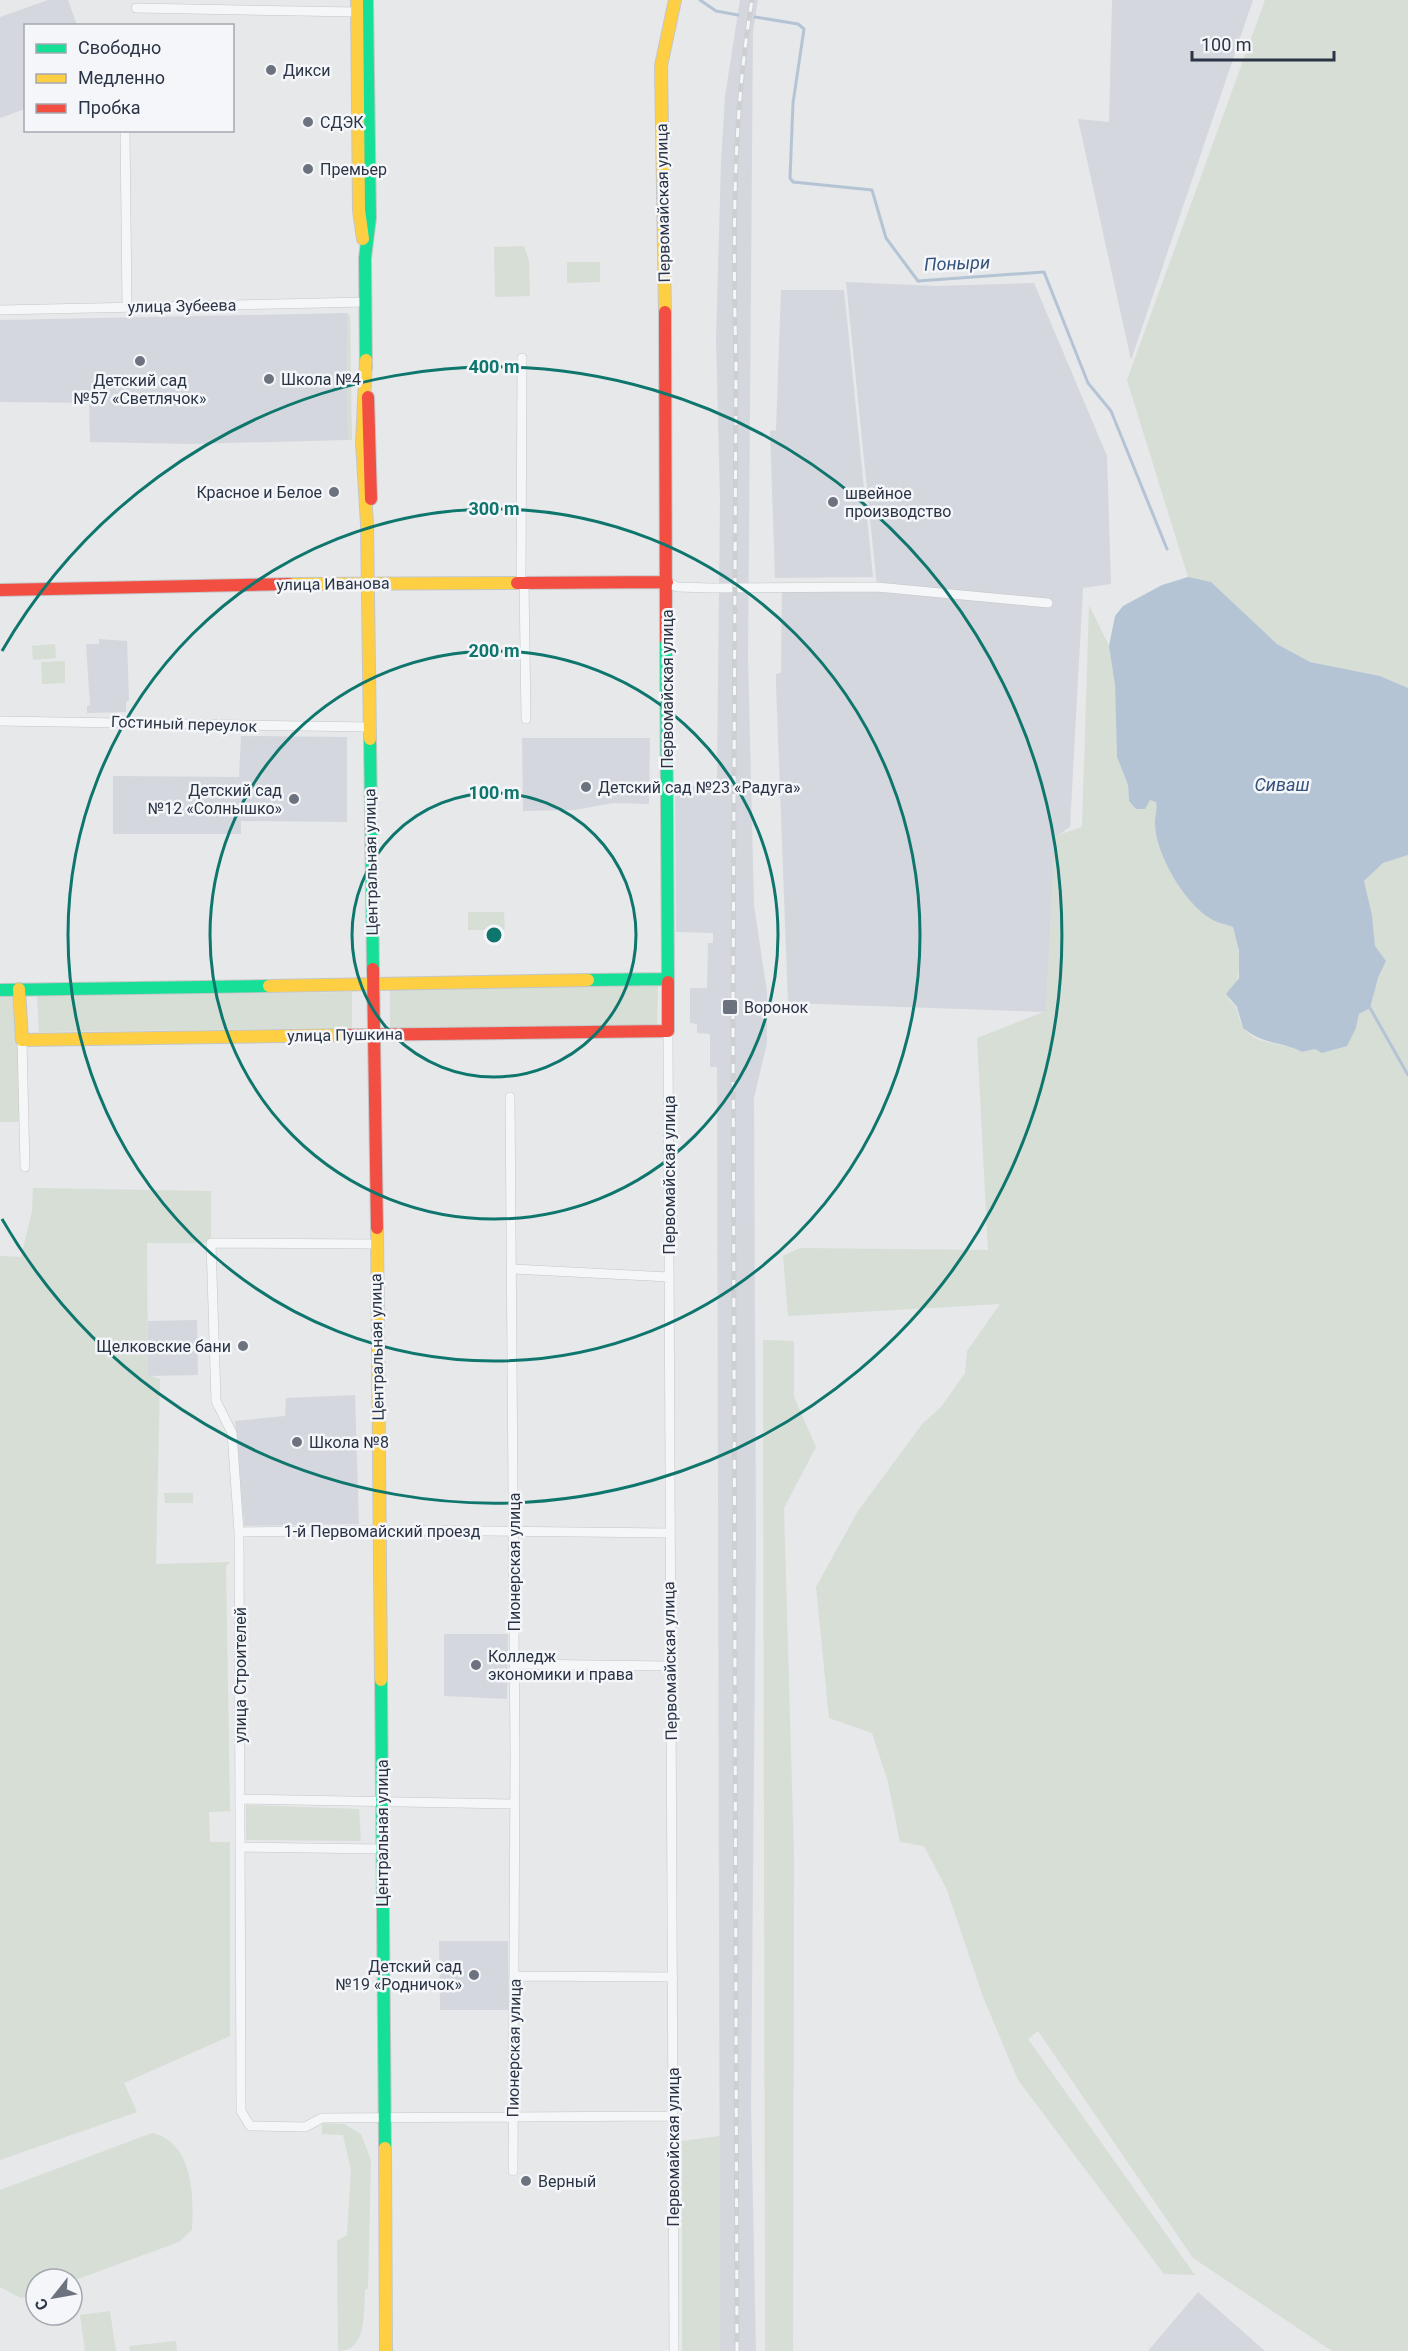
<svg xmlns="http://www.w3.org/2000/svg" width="1408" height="2351" font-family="Roboto,sans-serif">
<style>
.built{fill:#d4d7dd}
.green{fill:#d6ded6}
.water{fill:#b4c4d5}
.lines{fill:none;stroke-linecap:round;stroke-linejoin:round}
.stream{stroke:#b4c4d5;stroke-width:3}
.street-casing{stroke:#c4c6c8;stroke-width:10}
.fast-casing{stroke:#c4c6c8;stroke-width:14}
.slow-casing{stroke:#c4c6c8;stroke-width:14}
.jam-casing{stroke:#c4c6c8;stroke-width:14}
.street{stroke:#f5f6f7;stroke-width:9}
.fast{stroke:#16e098;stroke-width:12}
.slow{stroke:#ffcf43;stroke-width:12}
.jam{stroke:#f24e42;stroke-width:12}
.rail-casing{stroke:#cecfd2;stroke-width:5}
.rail{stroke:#f4f6f9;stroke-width:3;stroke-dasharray:9;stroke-linecap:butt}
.ring{fill:none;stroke:#0f766e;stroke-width:3}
.poi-dot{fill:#6c737f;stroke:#f4f6f9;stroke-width:2}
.labels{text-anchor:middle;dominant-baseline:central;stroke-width:5;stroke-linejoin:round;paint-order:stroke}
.poi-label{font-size:16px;fill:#2b3445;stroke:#f4f6f9;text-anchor:start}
.street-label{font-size:16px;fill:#2b3445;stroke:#f4f6f9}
.water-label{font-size:18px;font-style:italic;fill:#34527a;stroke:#f4f6f9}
.centre{fill:#0f766e;stroke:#f4f6f9;stroke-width:3}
.ring-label{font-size:18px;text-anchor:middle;font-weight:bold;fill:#0f766e;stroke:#f4f6f9;stroke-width:5;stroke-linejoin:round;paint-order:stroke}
</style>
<rect width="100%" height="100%" fill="#e6e8ea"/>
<!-- built -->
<path class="built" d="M48,0H68L77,25L26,26L25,109L0,118V17Z
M740,0H758L753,31L748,657L754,905L767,992V1043L754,1098L756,1543L751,2105L756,2351H720L717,1067H710V1034L697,1033V1024L690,1023V988H707L708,943H713V933L676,932L675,786H714L717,776L720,499L716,339L721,163L725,96Z
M1112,0H1253L1131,360L1078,119L1109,122Z
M846,282L937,286L1034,283L1107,456L1111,584L1083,588L1070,827L1055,837L1046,1012L788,1003L776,684V674L781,673L782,588L877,587Z
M781,290H844L873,577L775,578L770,431L776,430Z
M347,313L348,440L190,444L90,442L89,403L0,402V320Z
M99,639L127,641L129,700L126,702V712L87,713V706L90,705L86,644H99Z
M241,736L347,737V822L241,821V834H113V776L239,777Z
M522,738H650L649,804L613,803L575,810L523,811Z
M197,1320L198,1375L148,1376V1321Z
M355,1395L359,1524L244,1526L235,1421L285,1416L286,1398Z
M444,1634H508L507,1699L444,1696Z
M439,1941H508L509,2010H440Z
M1198,2292L1265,2351H1148Z"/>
<!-- green -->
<path class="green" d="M1265,0H1408V688L1380,676L1310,662L1277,644L1211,583L1188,577L1127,380Z
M524,246L529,261L530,296L495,297L494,247Z
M567,262H600V282L567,283Z
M347,313L350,316L352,440H348Z
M1089,605L1109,646L1115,685L1117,757L1128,785L1129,801L1149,799L1157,802C1158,811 1154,817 1155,825C1156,855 1185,904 1211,919C1217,923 1226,924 1233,927C1241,958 1243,970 1229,1000C1242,1010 1236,1019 1244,1029C1259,1046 1283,1042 1302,1052L1315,1049L1356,1028L1359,1014L1370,1007L1378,978L1386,961L1375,947L1372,915L1364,881L1383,863L1408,855V2351H1332L1193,2258L1038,2031L1028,2039L1195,2275L1164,2274L1018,2080L983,1997L947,1890L924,1846L900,1842L888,1782L872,1733L829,1718L816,1587L858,1511L923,1423L941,1407L965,1373L967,1351L1000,1304L788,1316L783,1256L800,1248L988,1250L977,1038L1046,1011L1055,836L1082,827Z
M55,644L56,658L33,660L32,646Z
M65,661V683L42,684L41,662Z
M468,912H504L505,930H468Z
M658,985L657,1029L390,1031V990Z
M19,989L24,1122H0V990Z
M352,992V1028L39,1032L37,996Z
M33,1188L211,1191V1243H147L148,1375L160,1379L156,1564L231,1562L226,1566L230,1811L209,1812L210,1842H230V2036L124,2083L137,2112L0,2160V1256L21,1257L32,1211Z
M763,1340L794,1341V1397L816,1447L784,1508L794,1857L793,2351H765Z
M164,1493H193V1503H165Z
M246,1805L359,1809L361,1841L246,1840Z
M322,2123L344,2124L361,2134L371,2160L368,2288L365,2290C363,2313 368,2350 338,2351L337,2241L347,2235L351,2170L343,2135L322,2134Z
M152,2133C193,2142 194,2195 192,2230L179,2242L72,2281L36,2279V2293L21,2298L0,2287V2190Z
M720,2136V2351H682V2141Z
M110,2311L116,2351H85L80,2315Z
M176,2341L177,2351H130L129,2346Z"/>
<!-- water -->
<path class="water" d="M1188,577L1211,582L1277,644L1310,662L1380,676L1408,688V855L1383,863L1364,881L1372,915L1375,946L1386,961L1378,978L1370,1008L1359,1014L1356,1028L1347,1046L1322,1053L1315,1049L1302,1052C1279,1040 1265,1046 1243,1028L1237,1007L1226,994L1239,978V951L1233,927C1226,924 1217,923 1211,919C1185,904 1156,855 1155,825C1154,817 1158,811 1156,802L1150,800L1145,809H1136L1129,801L1128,785L1117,757L1115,685L1109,646L1115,616L1123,606L1162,585Z"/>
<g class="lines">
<!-- stream -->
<path class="stream" d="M700,0L716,11L738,15
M755,17L798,24L804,29L793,103L790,178L793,182L872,190L886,238L918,281L1044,272L1088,383L1111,411L1167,549
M1370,1008L1408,1075"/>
<!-- street casing -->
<g class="street-casing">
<path id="street" d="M136,8L357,12
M125,130L127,306
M0,310L365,302
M521,581L522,358
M524,581L526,719
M667,582L677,587L712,588L877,587L1048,603
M0,721L369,727
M668,1031L674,2351
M22,1040L25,1167
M510,1097L515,1755L513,2171
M375,1244L211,1243L216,1401L232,1433L239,1532L241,2111L250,2126L305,2127L322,2118L672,2116
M513,1269L669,1277
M239,1532L393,1530L669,1533
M514,1664L670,1666
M241,1799L515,1804
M241,1847L382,1849
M515,1976L673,1977"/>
</g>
<!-- fast casing -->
<g class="fast-casing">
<path id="fast" d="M366,367L365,258L370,218L367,0
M666,640L668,982
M370,739L373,969
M588,980L668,979
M0,990L269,986
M381,1680L385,2148"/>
</g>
<!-- slow casing -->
<g class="slow-casing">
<path id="slow" d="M357,0L359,210L363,239
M665,312L661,66L675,0
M366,360L362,442L367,524L370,739
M289,584L517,583
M269,986L588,980
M19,989L22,1040L348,1035
M377,1228L381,1680
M385,2148L386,2351"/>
</g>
<!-- jam casing -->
<g class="jam-casing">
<path id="jam" d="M665,312L666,640
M368,397L371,499
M517,583L667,582
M0,590L289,584
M373,969L377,1228
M348,1035L668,1031V982"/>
</g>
<!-- street -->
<use href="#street" class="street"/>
<!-- fast -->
<use href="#fast" class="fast"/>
<!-- slow -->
<use href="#slow" class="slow"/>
<!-- jam -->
<use href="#jam" class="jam"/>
<!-- rail casing -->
<g class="rail-casing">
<path id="rail" d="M737,2351L733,1007L736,364C733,243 732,120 752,0"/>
</g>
<!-- rail -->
<use href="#rail" class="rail"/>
</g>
<!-- distance rings -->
<g class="ring">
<circle cx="494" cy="935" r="142"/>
<circle cx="494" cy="935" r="284"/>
<circle cx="494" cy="935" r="426"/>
<path d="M2 651A568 568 0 1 1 2 1219"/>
</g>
<!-- markers -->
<g class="poi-dot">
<circle cx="271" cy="70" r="6"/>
<circle cx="308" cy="122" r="6"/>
<circle cx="308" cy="169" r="6"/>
<circle cx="140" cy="361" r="6"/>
<circle cx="269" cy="379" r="6"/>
<circle cx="334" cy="492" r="6"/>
<circle cx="833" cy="502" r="6"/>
<circle cx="586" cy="787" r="6"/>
<circle cx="294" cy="799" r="6"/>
<rect x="722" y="999" width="16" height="16" rx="3"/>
<circle cx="243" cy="1346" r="6"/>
<circle cx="297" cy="1442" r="6"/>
<circle cx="476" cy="1665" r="6"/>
<circle cx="474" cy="1975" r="6"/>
<circle cx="526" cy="2181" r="6"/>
</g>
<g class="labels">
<!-- poi labels -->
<g class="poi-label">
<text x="283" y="70">Дикси</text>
<text x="320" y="122">СДЭК</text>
<text x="320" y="169">Премьер</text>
<text x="281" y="379">Школа №4</text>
<text x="140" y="380" text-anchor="middle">Детский сад<tspan x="140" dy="18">№57 «Светлячок»</tspan></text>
<text x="322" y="492" text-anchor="end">Красное и Белое</text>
<text x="845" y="493">швейное<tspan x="845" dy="18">производство</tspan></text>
<text x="598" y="787">Детский сад №23 «Радуга»</text>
<text x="282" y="790" text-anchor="end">Детский сад<tspan x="282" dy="18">№12 «Солнышко»</tspan></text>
<text x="744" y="1007">Воронок</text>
<text x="231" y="1346" text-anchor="end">Щелковские бани</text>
<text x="309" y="1442">Школа №8</text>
<text x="488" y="1656">Колледж<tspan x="488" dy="18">экономики и права</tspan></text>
<text x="462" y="1966" text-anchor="end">Детский сад<tspan x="462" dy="18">№19 «Родничок»</tspan></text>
<text x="538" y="2181">Верный</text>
</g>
<!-- street labels -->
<g class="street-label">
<text transform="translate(663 203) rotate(-91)">Первомайская улица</text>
<text transform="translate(182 306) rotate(-1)">улица Зубеева</text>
<text transform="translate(333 584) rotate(-1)">улица Иванова</text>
<text transform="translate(667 689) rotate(-90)">Первомайская улица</text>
<text transform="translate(184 724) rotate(2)">Гостиный переулок</text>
<text transform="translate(371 862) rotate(-91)">Центральная улица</text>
<text transform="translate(345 1035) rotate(-1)">улица Пушкина</text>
<text transform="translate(669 1175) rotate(-90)">Первомайская улица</text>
<text transform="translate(377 1347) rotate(-91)">Центральная улица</text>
<text x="382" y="1531">1-й Первомайский проезд</text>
<text transform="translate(514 1562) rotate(-90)">Пионерская улица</text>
<text transform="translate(670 1661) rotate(-91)">Первомайская улица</text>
<text transform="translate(240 1675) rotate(-90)">улица Строителей</text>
<text transform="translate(382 1833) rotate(-90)">Центральная улица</text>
<text transform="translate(514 2048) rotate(-89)">Пионерская улица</text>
<text transform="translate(673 2147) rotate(-90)">Первомайская улица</text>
</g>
<!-- water labels -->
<g class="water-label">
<text transform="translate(957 263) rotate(-2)">Поныри</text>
<text x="1282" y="784">Сиваш</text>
</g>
</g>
<circle cx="494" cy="935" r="9" class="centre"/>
<g class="ring-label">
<text x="494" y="373">400 m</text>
<text x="494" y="515">300 m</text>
<text x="494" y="657">200 m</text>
<text x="494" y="799">100 m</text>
</g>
<!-- legend -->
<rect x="24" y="24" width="210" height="108" fill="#f4f6f9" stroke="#a4a8b1" stroke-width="1.5"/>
<rect x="36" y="44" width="30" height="9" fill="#16e098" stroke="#a4a8b1" stroke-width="1.5"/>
<text x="78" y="54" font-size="18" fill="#2b3445">Свободно</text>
<rect x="36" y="74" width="30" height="9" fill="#ffcf43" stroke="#a4a8b1" stroke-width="1.5"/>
<text x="78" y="84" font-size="18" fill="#2b3445">Медленно</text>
<rect x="36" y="104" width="30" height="9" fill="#f24e42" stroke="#a4a8b1" stroke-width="1.5"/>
<text x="78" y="114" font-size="18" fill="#2b3445">Пробка</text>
<!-- north arrow -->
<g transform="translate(54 2297) rotate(239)"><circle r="28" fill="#f4f6f9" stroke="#a4a8b1" stroke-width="1.5"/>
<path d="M0-4.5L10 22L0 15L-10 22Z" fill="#6c737f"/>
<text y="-9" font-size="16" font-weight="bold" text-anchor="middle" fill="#2b3445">С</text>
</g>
<!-- scale -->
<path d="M1192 51v9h142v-9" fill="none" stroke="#2b3445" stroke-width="3"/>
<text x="1201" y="51" font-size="18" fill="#2b3445" stroke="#f4f6f9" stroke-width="4.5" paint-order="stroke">100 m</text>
</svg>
